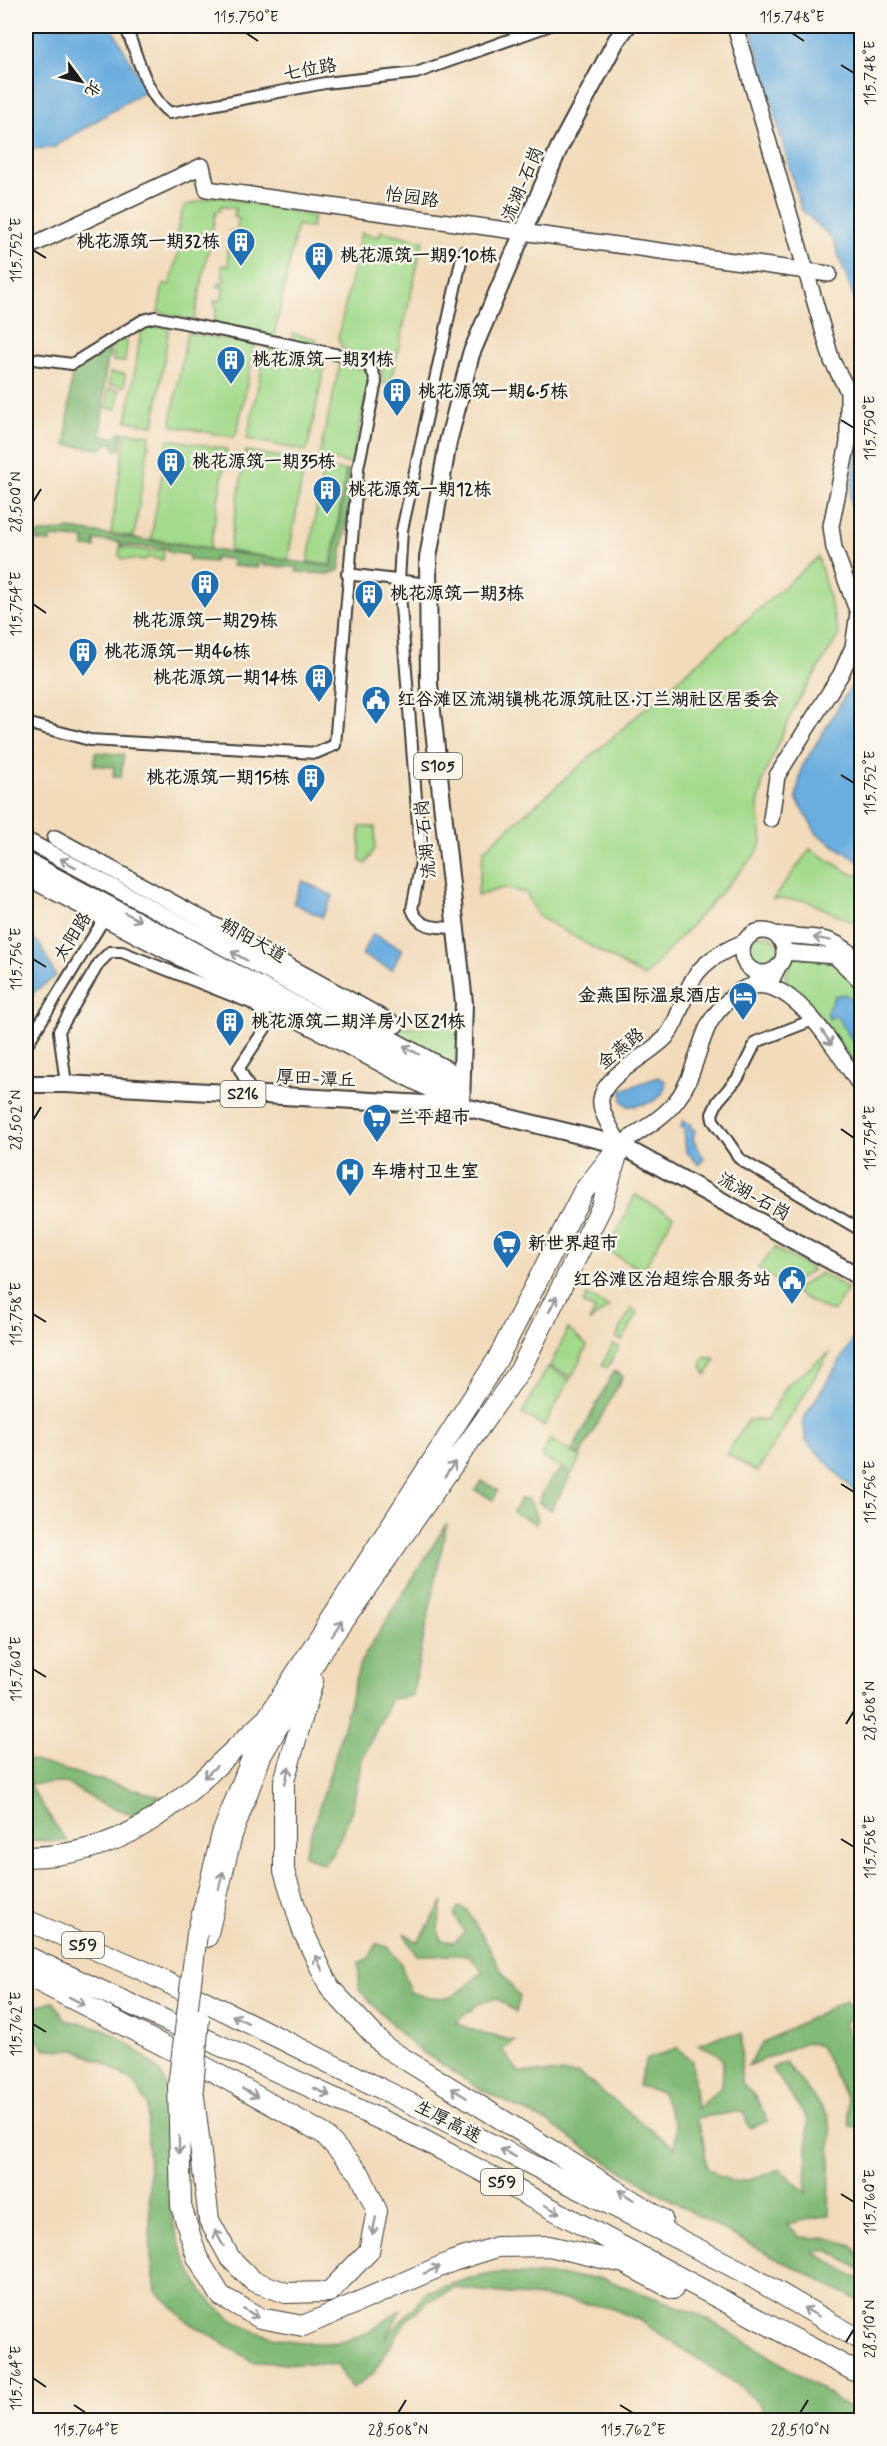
<svg xmlns="http://www.w3.org/2000/svg" width="887" height="2446" font-family="Mynerve,'LXGW WenKai TC',sans-serif">
<style>
.green{fill:#a3da8b;stroke:#607b54;stroke-width:1.5}
.forest{fill:#82ba77;stroke:#4f6b4a;stroke-width:1.5}
.water{fill:#6aaddf;stroke:#43647e;stroke-width:1.5}
.lines{fill:none;stroke-linecap:round;stroke-linejoin:round}
.secondary-tunnel{stroke:#c7b59b;stroke-width:15;stroke-dasharray:15 8;stroke-linecap:butt}
.street-casing{stroke:#3c3934;stroke-width:14}
.secondary-casing{stroke:#3c3934;stroke-width:18}
.primary-casing{stroke:#3c3934;stroke-width:20}
.highway-casing{stroke:#3c3934;stroke-width:22}
.street{stroke:#fff;stroke-width:10}
.secondary{stroke:#fff;stroke-width:15}
.primary{stroke:#fff;stroke-width:16}
.highway{stroke:#fff;stroke-width:20}
.highway-bridge-casing{stroke:#3c3934;stroke-width:22;stroke-linecap:butt}
.highway-bridge{stroke:#fff;stroke-width:20}
.oneway{stroke:#999}
.ticks{fill:none;stroke:#1c1c1c;stroke-width:2}
.labels{text-anchor:middle;dominant-baseline:central;stroke-width:5;stroke-linejoin:round;paint-order:stroke}
.shield{fill:#fbf7ec;stroke:#5f5e5a;stroke-width:1.5}
.shield-label{font-size:16px;font-weight:bold;fill:#1c1c1c}
.street-label{font-size:18px;fill:#1c1c1c;stroke:#fbf7ec}
.poi-label{font-size:18px;font-weight:bold;fill:#1c1c1c;stroke:#fbf7ec;text-anchor:start}
.neatline{fill:none;stroke:#1c1c1c;stroke-width:2}
.ticks-label{font-size:15px;text-anchor:middle;fill:#1c1c1c}
</style>
<rect width="100%" height="100%" fill="#fbf7ec"/>
<filter id="ink" filterUnits="userSpaceOnUse"><feTurbulence type="fractalNoise" baseFrequency=".0167" numOctaves="2"/><feDisplacementMap in="SourceGraphic" scale="12" xChannelSelector="R" yChannelSelector="G"/><feConvolveMatrix kernelMatrix="1 2 1 2 8 2 1 2 1" color-interpolation-filters="sRGB"/></filter>
<filter id="wash" filterUnits="userSpaceOnUse"><feTurbulence type="fractalNoise" baseFrequency=".008" numOctaves="4" result="noise"/><feDisplacementMap in="SourceGraphic" scale="24" xChannelSelector="R" yChannelSelector="G"/><feGaussianBlur stdDeviation="1.35" result="paint"/><feColorMatrix in="noise" values="0 0 0 0 0 0 0 0 0 0 0 0 0 0 0 0 0 1.4 0 .05"/><feComposite in="paint" operator="in"/></filter>
<g filter="url(#wash)">
<rect width="100%" height="100%" fill="#f2dbbb"/>
<!-- green -->
<path class="green" d="M216,196L314,216L311,228L297,225L274,338L213,325L217,306L214,305L215,300L221,301L224,288L218,287L219,283L224,284L225,280L223,279L222,265L229,266L227,250L233,251L235,245L231,244L233,235L230,231L236,232L239,219L234,217L236,209L221,206L220,211H216L194,321L158,312L163,285L170,284L181,242H174L184,206Z
M381,231L423,241L390,385L383,383L381,370L363,356L343,349L338,338L361,233L379,237Z
M149,325L169,328L154,425L127,421L141,331Z
M187,333L255,345L237,433L233,437L174,426L171,422Z
M293,334L317,339L315,346L292,341Z
M124,337L127,343L125,362L113,361L114,349L112,344Z
M266,348L326,360L307,451L247,439Z
M340,364L369,370L370,377L352,464L319,457Z
M110,373L125,374V386L109,385Z
M108,389L119,390L117,409L106,408Z
M126,432L150,435L134,537L111,533Z
M168,439L227,449L210,548L151,539Z
M246,451L305,461L288,560L229,551Z
M323,467L346,471L331,565L308,562Z
M120,547L153,551L164,549L163,560L148,557L145,560L122,559L119,555Z
M818,557L839,635L794,708L764,776L758,805L762,842L755,855L644,977L538,916L526,893L503,888L477,896L484,850Z
M360,827H375V848L366,864L360,860Z
M810,849L853,875H861V926L805,900L773,899Z
M746 952a17 17 0 1 1 34 0a17 17 0 1 1-34 0Z
M794,957C831,956 839,963 861,991L860,1064L854,1063L815,1010L787,982L785,975Z
M453,1009L457,1014L458,1056L449,1065L397,1037L402,1028C425,1029 435,1025 453,1009Z
M635,1195L673,1216L643,1271L608,1251Z
M775,1248L813,1270L786,1287L758,1268Z
M821,1273L848,1289L834,1311L826,1310L793,1291Z
M587,1295L609,1307L589,1322L595,1310L583,1304Z
M631,1309L638,1313L622,1341L616,1338Z
M568,1329L587,1346L572,1377L550,1366Z
M613,1344L619,1347L607,1368L602,1365Z
M830,1352L757,1472L727,1454L748,1420H767L788,1384Z
M706,1357L716,1359L706,1375L701,1364Z
M548,1367L570,1379L544,1426L522,1414Z
M550,1440L581,1457L572,1473L541,1457Z"/>
<!-- forest -->
<path class="forest" d="M107,346L110,349L109,360L106,361L101,436L115,437L120,432H123L120,449L115,450L113,444L107,443L102,449L66,445L72,370Z
M347,470L355,471L339,570L330,574L296,572L298,567L263,566V562H258V568L232,566V559L215,558L214,562L189,560V555L168,552V548L120,545V542L95,540V548L84,547V539L51,537V542L37,541V534L69,529L332,567Z
M95,752L124,755L121,777H113L114,767L94,765Z
M614,1371L623,1376L580,1456L572,1451Z
M561,1470L571,1475L551,1510L538,1502L551,1479Z
M482,1481L498,1490L493,1500L475,1490Z
M520,1499H529L538,1519L536,1524L513,1512Z
M447,1523L412,1696L391,1699L362,1759L352,1810L336,1847L324,1865L304,1855L336,1754L360,1663Z
M26,1759L162,1797L133,1814L104,1805L66,1783L28,1784L66,1841L26,1840Z
M443,1902L438,1927L441,1940L454,1942L465,1932L454,1916L459,1907L468,1910C473,1924 483,1934 489,1948C498,1966 507,1981 520,1997L516,2012L496,1998L478,2004L455,2023L484,2034L515,2041L502,2050L519,2072L579,2074L675,2148L676,2128L662,2092L638,2086L646,2060L677,2048L692,2061L697,2109L722,2086C724,2058 726,2054 698,2045L721,2036L742,2034L741,2082L756,2098L768,2121L749,2128L743,2111L696,2118L703,2139L707,2168C736,2190 747,2181 780,2169L806,2193L808,2120L772,2068L785,2062L828,2115L831,2130L829,2215L787,2224L800,2237L833,2239L852,2245L861,2260V2270L826,2249L813,2252L861,2280V2302L717,2227L602,2159L549,2123L480,2089L413,2046L359,1990V1963L369,1958L377,1944L388,1947L401,1964L410,1992C446,2004 456,1998 483,1971L468,1955H416L404,1933L418,1942Z
M845,2000L856,2015L844,2022L857,2056L862,2053L861,2125L850,2127L847,2099L820,2046L806,2042L748,2066L762,2043Z
M53,2001L66,2020C78,2023 94,2025 106,2030C122,2038 157,2063 164,2080C179,2120 162,2167 170,2208C185,2280 215,2330 293,2341C315,2344 340,2345 361,2336C375,2330 389,2317 402,2309L385,2339L427,2292L471,2278L499,2273L602,2278L698,2314L763,2352L856,2412V2420H763L762,2407L741,2387L639,2320L611,2308L566,2300L455,2288L427,2302L405,2322L373,2374L352,2389L337,2365L253,2362L187,2321L156,2291L151,2258L147,2104L135,2083L103,2062L75,2050L45,2049L29,2030L34,2007Z"/>
<!-- water -->
<path class="water" d="M26,26H111L146,90L53,148L26,149Z
M750,26H861V319L833,239L801,209Z
M861,424L862,552H861L850,498Z
M861,670L862,860L858,861L817,834L796,798L802,767Z
M303,881L333,896L322,917L293,903Z
M26,932L39,943L56,976L34,992L26,1005Z
M373,934L402,949L392,970L362,955Z
M845,994L856,1002L852,1005L861,1019V1054L836,1015L829,1019L827,1012L835,996Z
M658,1077L665,1081C667,1101 644,1106 628,1106L622,1101V1090Z
M683,1121L692,1125L690,1128L695,1130L693,1140L704,1158L699,1165L686,1151L684,1129L681,1127Z
M861,1327L862,1498H861L806,1441L803,1420Z"/>
</g>
<g filter="url(#ink)">
<g class="lines">
<!-- secondary-tunnel -->
<path class="secondary-tunnel" d="M849,397L862,436"/>
<!-- street casing -->
<g class="street-casing">
<path id="street" d="M125,26C137,52 146,97 170,113L325,83L416,73L548,26
M26,358L72,364L143,320L155,317L354,358C367,363 373,368 376,382L358,468L335,745L316,753L90,740L26,723
M347,574L428,584
M455,928C437,927 419,929 412,909L421,862L399,581L402,530L463,252
M813,1020L756,1042L738,1078L718,1101L712,1114L713,1120L740,1159L746,1163L857,1228L862,1225
M26,1046L107,914
M66,1084L59,1031L99,963L110,952H122L251,1003L264,1013L268,1024L239,1068L253,1095"/>
</g>
<!-- secondary casing -->
<g class="secondary-casing">
<path id="secondary" d="M735,26L832,361L848,391V443L831,526L834,548L858,613L853,647L841,674L777,776L771,819
M26,248L202,166L207,189L829,274
M55,838L396,1025
M26,840L462,1077
M26,860L462,1093
M26,877L461,1106
M742 952a21 21 0 1 1 42 0a21 21 0 1 1-42 0Z
M774,934C815,940 830,930 862,964
M784,952L835,956L862,982
M755,982L772,979L779,965
M620,1145C639,1131 663,1119 677,1100C694,1077 697,1049 709,1024C715,1013 724,1004 733,996C784,953 838,1055 862,1088
M620,1145C614,1133 599,1112 601,1099C604,1075 650,1055 666,1037C678,1022 681,1004 689,987C699,963 721,952 744,942"/>
</g>
<!-- primary casing -->
<g class="primary-casing">
<path id="primary" d="M627,26L616,41L559,148L471,354L448,442L428,558L429,684L464,1003L461,1106L620,1145L862,1278
M26,1084H66L461,1106"/>
</g>
<!-- highway casing -->
<g class="highway-casing">
<path id="highway" d="M313,1681L284,1781V1871L303,1931L330,1988L385,2047L662,2219
M26,1857C138,1856 188,1792 264,1721
M26,1920L140,1969L432,2114L745,2273L862,2341
M197,1934L222,1834L268,1717L497,1360L583,1192L620,1145L602,1206L520,1370L321,1652L261,1756L232,1835L207,1937
M26,1956L416,2136L862,2375
M26,1975L207,2068L324,2134L360,2174L377,2211L369,2251L329,2292L286,2293L253,2281L230,2258L209,2220L193,2088
M178,2086L181,2206L197,2257L221,2296L260,2318L303,2326L453,2261L497,2247L549,2246L624,2263L673,2289"/>
</g>
<!-- street -->
<use href="#street" class="street"/>
<!-- secondary -->
<use href="#secondary" class="secondary"/>
<!-- primary -->
<use href="#primary" class="primary"/>
<!-- highway -->
<use href="#highway" class="highway"/>
<!-- highway-bridge casing -->
<g class="highway-bridge-casing">
<path id="highway-bridge" d="M178,2086L197,1934
M193,2088L199,2019"/>
</g>
<!-- highway-bridge -->
<use href="#highway-bridge" class="highway-bridge"/>
</g>
<!-- one-way arrows -->
<defs><path id="oneway-shaft" d="M-6 0H5M1.5-3L5.5 0L1.5 3" fill="none" stroke-width="1.6" stroke-linecap="round" stroke-linejoin="round" transform="scale(1.5)"/></defs>
<g class="oneway">
<use href="#oneway-shaft" transform="translate(68 863) rotate(-151)"/>
<use href="#oneway-shaft" transform="translate(133 917) rotate(28)"/>
<use href="#oneway-shaft" transform="translate(822 939) rotate(-170)"/>
<use href="#oneway-shaft" transform="translate(239 956) rotate(-151)"/>
<use href="#oneway-shaft" transform="translate(827 1038) rotate(56)"/>
<use href="#oneway-shaft" transform="translate(411 1050) rotate(-151)"/>
<use href="#oneway-shaft" transform="translate(553 1304) rotate(-63)"/>
<use href="#oneway-shaft" transform="translate(450 1469) rotate(-55)"/>
<use href="#oneway-shaft" transform="translate(337 1629) rotate(-55)"/>
<use href="#oneway-shaft" transform="translate(210 1772) rotate(137)"/>
<use href="#oneway-shaft" transform="translate(287 1775) rotate(-77)"/>
<use href="#oneway-shaft" transform="translate(221 1880) rotate(-76)"/>
<use href="#oneway-shaft" transform="translate(319 1963) rotate(-115)"/>
<use href="#oneway-shaft" transform="translate(77 2001) rotate(27)"/>
<use href="#oneway-shaft" transform="translate(240 2019) rotate(-154)"/>
<use href="#oneway-shaft" transform="translate(322 2092) rotate(25)"/>
<use href="#oneway-shaft" transform="translate(250 2093) rotate(29)"/>
<use href="#oneway-shaft" transform="translate(459 2093) rotate(-148)"/>
<use href="#oneway-shaft" transform="translate(179 2145) rotate(89)"/>
<use href="#oneway-shaft" transform="translate(508 2153) rotate(-153)"/>
<use href="#oneway-shaft" transform="translate(626 2195) rotate(-147)"/>
<use href="#oneway-shaft" transform="translate(552 2209) rotate(28)"/>
<use href="#oneway-shaft" transform="translate(374 2226) rotate(102)"/>
<use href="#oneway-shaft" transform="translate(219 2238) rotate(-119)"/>
<use href="#oneway-shaft" transform="translate(432 2270) rotate(-24)"/>
<use href="#oneway-shaft" transform="translate(811 2312) rotate(-150)"/>
<use href="#oneway-shaft" transform="translate(251 2313) rotate(31)"/>
</g>
</g>
<!-- ticks -->
<path class="ticks" d="M246,33L258,41M792,33L804,41M841,65L854,73M33,250L46,258M841,420L854,428M33,502L41,489M33,604L46,613M841,775L854,783M33,959L46,967M33,1120L41,1107M841,1129L854,1138M33,1314L46,1322M841,1484L854,1492M33,1669L46,1677M846,1724L854,1711M841,1839L854,1847M33,2024L46,2032M841,2194L854,2202M846,2342L854,2329M33,2378L46,2387M74,2405L86,2413M620,2405L633,2413M398,2413L406,2400M800,2413L808,2400"/>
<!-- icons -->
<defs>
<g id="building-pin" transform="scale(1.5)"><path d="M0 17L-7.5 6A9.5 9.5 0 1 1 7.5 6Z" fill="#1f6fb2" stroke="#fbf7ec"/><path d="M-4-6H4V6H1V3H-1V6H-4ZM-2.5-4.3h1.7v1.8h-1.7ZM.8-4.3h1.7v1.8H.8ZM-2.5-1h1.7V.8h-1.7ZM.8-1h1.7V.8H.8Z" fill="#fff"/></g>
<g id="civic-pin" transform="scale(1.5)"><path d="M0 17L-7.5 6A9.5 9.5 0 1 1 7.5 6Z" fill="#1f6fb2" stroke="#fbf7ec"/><path d="M-.6-6.5H3V-4.5H.6V-3L4-1V1h2V6H-6V1h2V-1L-.6-3ZM-1.2 2.5V6h2.4V2.5Z" fill="#fff"/></g>
<g id="hotel-pin" transform="scale(1.5)"><path d="M0 17L-7.5 6A9.5 9.5 0 1 1 7.5 6Z" fill="#1f6fb2" stroke="#fbf7ec"/><path d="M-6-4.5h1.5V1H6V5H4.5V3h-9V5H-6ZM-4 0a1.8 1.8 0 1 1 3.6 0ZM.5 0V-2.5h3Q6-2.5 6 0Z" fill="#fff"/></g>
<g id="supermarket-pin" transform="scale(1.5)"><path d="M0 17L-7.5 6A9.5 9.5 0 1 1 7.5 6Z" fill="#1f6fb2" stroke="#fbf7ec"/><path d="M-6-5.5h2.5l.6 2H6L4.5 2H-2.5L-4.4-4H-6ZM-1.5 3.2a1.3 1.3 0 1 0 .1 0ZM3 3.2a1.3 1.3 0 1 0 .1 0Z" fill="#fff"/></g>
<g id="hospital-pin" transform="scale(1.5)"><path d="M0 17L-7.5 6A9.5 9.5 0 1 1 7.5 6Z" fill="#1f6fb2" stroke="#fbf7ec"/><path d="M-5-5h3v3.5h4V-5h3V5h-3V1.5h-4V5h-3Z" fill="#fff"/></g>
</defs>
<g fill-rule="evenodd">
<use href="#building-pin" x="241" y="242"/>
<use href="#building-pin" x="319" y="256"/>
<use href="#building-pin" x="231" y="360"/>
<use href="#building-pin" x="397" y="392"/>
<use href="#building-pin" x="171" y="462"/>
<use href="#building-pin" x="327" y="490"/>
<use href="#building-pin" x="205" y="584"/>
<use href="#building-pin" x="369" y="594"/>
<use href="#building-pin" x="83" y="652"/>
<use href="#building-pin" x="319" y="678"/>
<use href="#civic-pin" x="376" y="700"/>
<use href="#building-pin" x="311" y="778"/>
<use href="#hotel-pin" x="743" y="996"/>
<use href="#building-pin" x="230" y="1022"/>
<use href="#supermarket-pin" x="377" y="1118"/>
<use href="#hospital-pin" x="350" y="1172"/>
<use href="#supermarket-pin" x="507" y="1244"/>
<use href="#civic-pin" x="792" y="1280"/>
</g>
<g class="labels">
<!-- shield labels -->
<g class="shield">
<rect x="414" y="753" width="48" height="26" rx="4.5"/>
<rect x="220.5" y="1081" width="45" height="26" rx="4.5"/>
<rect x="62" y="1932" width="42" height="26" rx="4.5"/>
<rect x="481" y="2169" width="42" height="26" rx="4.5"/>
</g>
<g class="shield-label">
<text x="438" y="766">S105</text>
<text x="243" y="1094">S216</text>
<text x="83" y="1945">S59</text>
<text x="502" y="2182">S59</text>
</g>
<!-- street labels -->
<g class="street-label">
<text transform="translate(310 70) rotate(-10)">七位路</text>
<text transform="translate(523 184) rotate(-67)">流湖-石岗</text>
<text transform="translate(412 198) rotate(8)">怡园路</text>
<text transform="translate(426 839) rotate(-96)">流湖-石岗</text>
<text transform="translate(73 937) rotate(-58)">太阳路</text>
<text transform="translate(253 941) rotate(29)">朝阳大道</text>
<text transform="translate(621 1049) rotate(-39)">金燕路</text>
<text transform="translate(316 1079) rotate(3)">厚田-潭丘</text>
<text transform="translate(754 1197) rotate(29)">流湖-石岗</text>
<text transform="translate(448 2122) rotate(27)">生厚高速</text>
</g>
<!-- poi labels -->
<g class="poi-label">
<text x="220" y="242" text-anchor="end">桃花源筑一期32栋</text>
<text x="340" y="256">桃花源筑一期9·10栋</text>
<text x="252" y="360">桃花源筑一期31栋</text>
<text x="418" y="392">桃花源筑一期6·5栋</text>
<text x="192" y="462">桃花源筑一期35栋</text>
<text x="348" y="490">桃花源筑一期12栋</text>
<text x="390" y="594">桃花源筑一期3栋</text>
<text x="205" y="621" text-anchor="middle">桃花源筑一期29栋</text>
<text x="104" y="652">桃花源筑一期46栋</text>
<text x="298" y="678" text-anchor="end">桃花源筑一期14栋</text>
<text x="397" y="700">红谷滩区流湖镇桃花源筑社区·汀兰湖社区居委会</text>
<text x="290" y="778" text-anchor="end">桃花源筑一期15栋</text>
<text x="722" y="996" text-anchor="end">金燕国际温泉酒店</text>
<text x="251" y="1022">桃花源筑二期洋房小区21栋</text>
<text x="398" y="1118">兰平超市</text>
<text x="371" y="1172">车塘村卫生室</text>
<text x="528" y="1244">新世界超市</text>
<text x="771" y="1280" text-anchor="end">红谷滩区治超综合服务站</text>
</g>
</g>
<!-- margin -->
<rect width="887" height="2446" fill="none" stroke="#fbf7ec" stroke-width="66"/>
<!-- north arrow -->
<g transform="translate(81 81) rotate(123)" stroke="#fbf7ec" stroke-width="4.5" paint-order="stroke">
<path d="M0-4.5L10 22L0 15L-10 22Z" fill="#1c1c1c"/>
<text y="-9" font-size="16" font-weight="bold" text-anchor="middle" fill="#1c1c1c">北</text>
</g>
<rect x="33" y="33" width="821" height="2380" class="neatline"/>
<g class="ticks-label">
<text x="246" y="22">115.750°E</text>
<text x="792" y="22">115.748°E</text>
<text transform="translate(870 73) rotate(-90)" y="5">115.748°E</text>
<text transform="translate(16 250) rotate(-90)" y="5">115.752°E</text>
<text transform="translate(870 428) rotate(-90)" y="5">115.750°E</text>
<text transform="translate(16 502) rotate(-90)" y="5">28.500°N</text>
<text transform="translate(16 604) rotate(-90)" y="5">115.754°E</text>
<text transform="translate(870 783) rotate(-90)" y="5">115.752°E</text>
<text transform="translate(16 959) rotate(-90)" y="5">115.756°E</text>
<text transform="translate(16 1120) rotate(-90)" y="5">28.502°N</text>
<text transform="translate(870 1138) rotate(-90)" y="5">115.754°E</text>
<text transform="translate(16 1314) rotate(-90)" y="5">115.758°E</text>
<text transform="translate(870 1492) rotate(-90)" y="5">115.756°E</text>
<text transform="translate(16 1669) rotate(-90)" y="5">115.760°E</text>
<text transform="translate(870 1711) rotate(-90)" y="5">28.508°N</text>
<text transform="translate(870 1847) rotate(-90)" y="5">115.758°E</text>
<text transform="translate(16 2024) rotate(-90)" y="5">115.762°E</text>
<text transform="translate(870 2202) rotate(-90)" y="5">115.760°E</text>
<text transform="translate(870 2329) rotate(-90)" y="5">28.510°N</text>
<text transform="translate(16 2378) rotate(-90)" y="5">115.764°E</text>
<text x="86" y="2435">115.764°E</text>
<text x="398" y="2435">28.508°N</text>
<text x="633" y="2435">115.762°E</text>
<text x="800" y="2435">28.510°N</text>
</g>
</svg>
